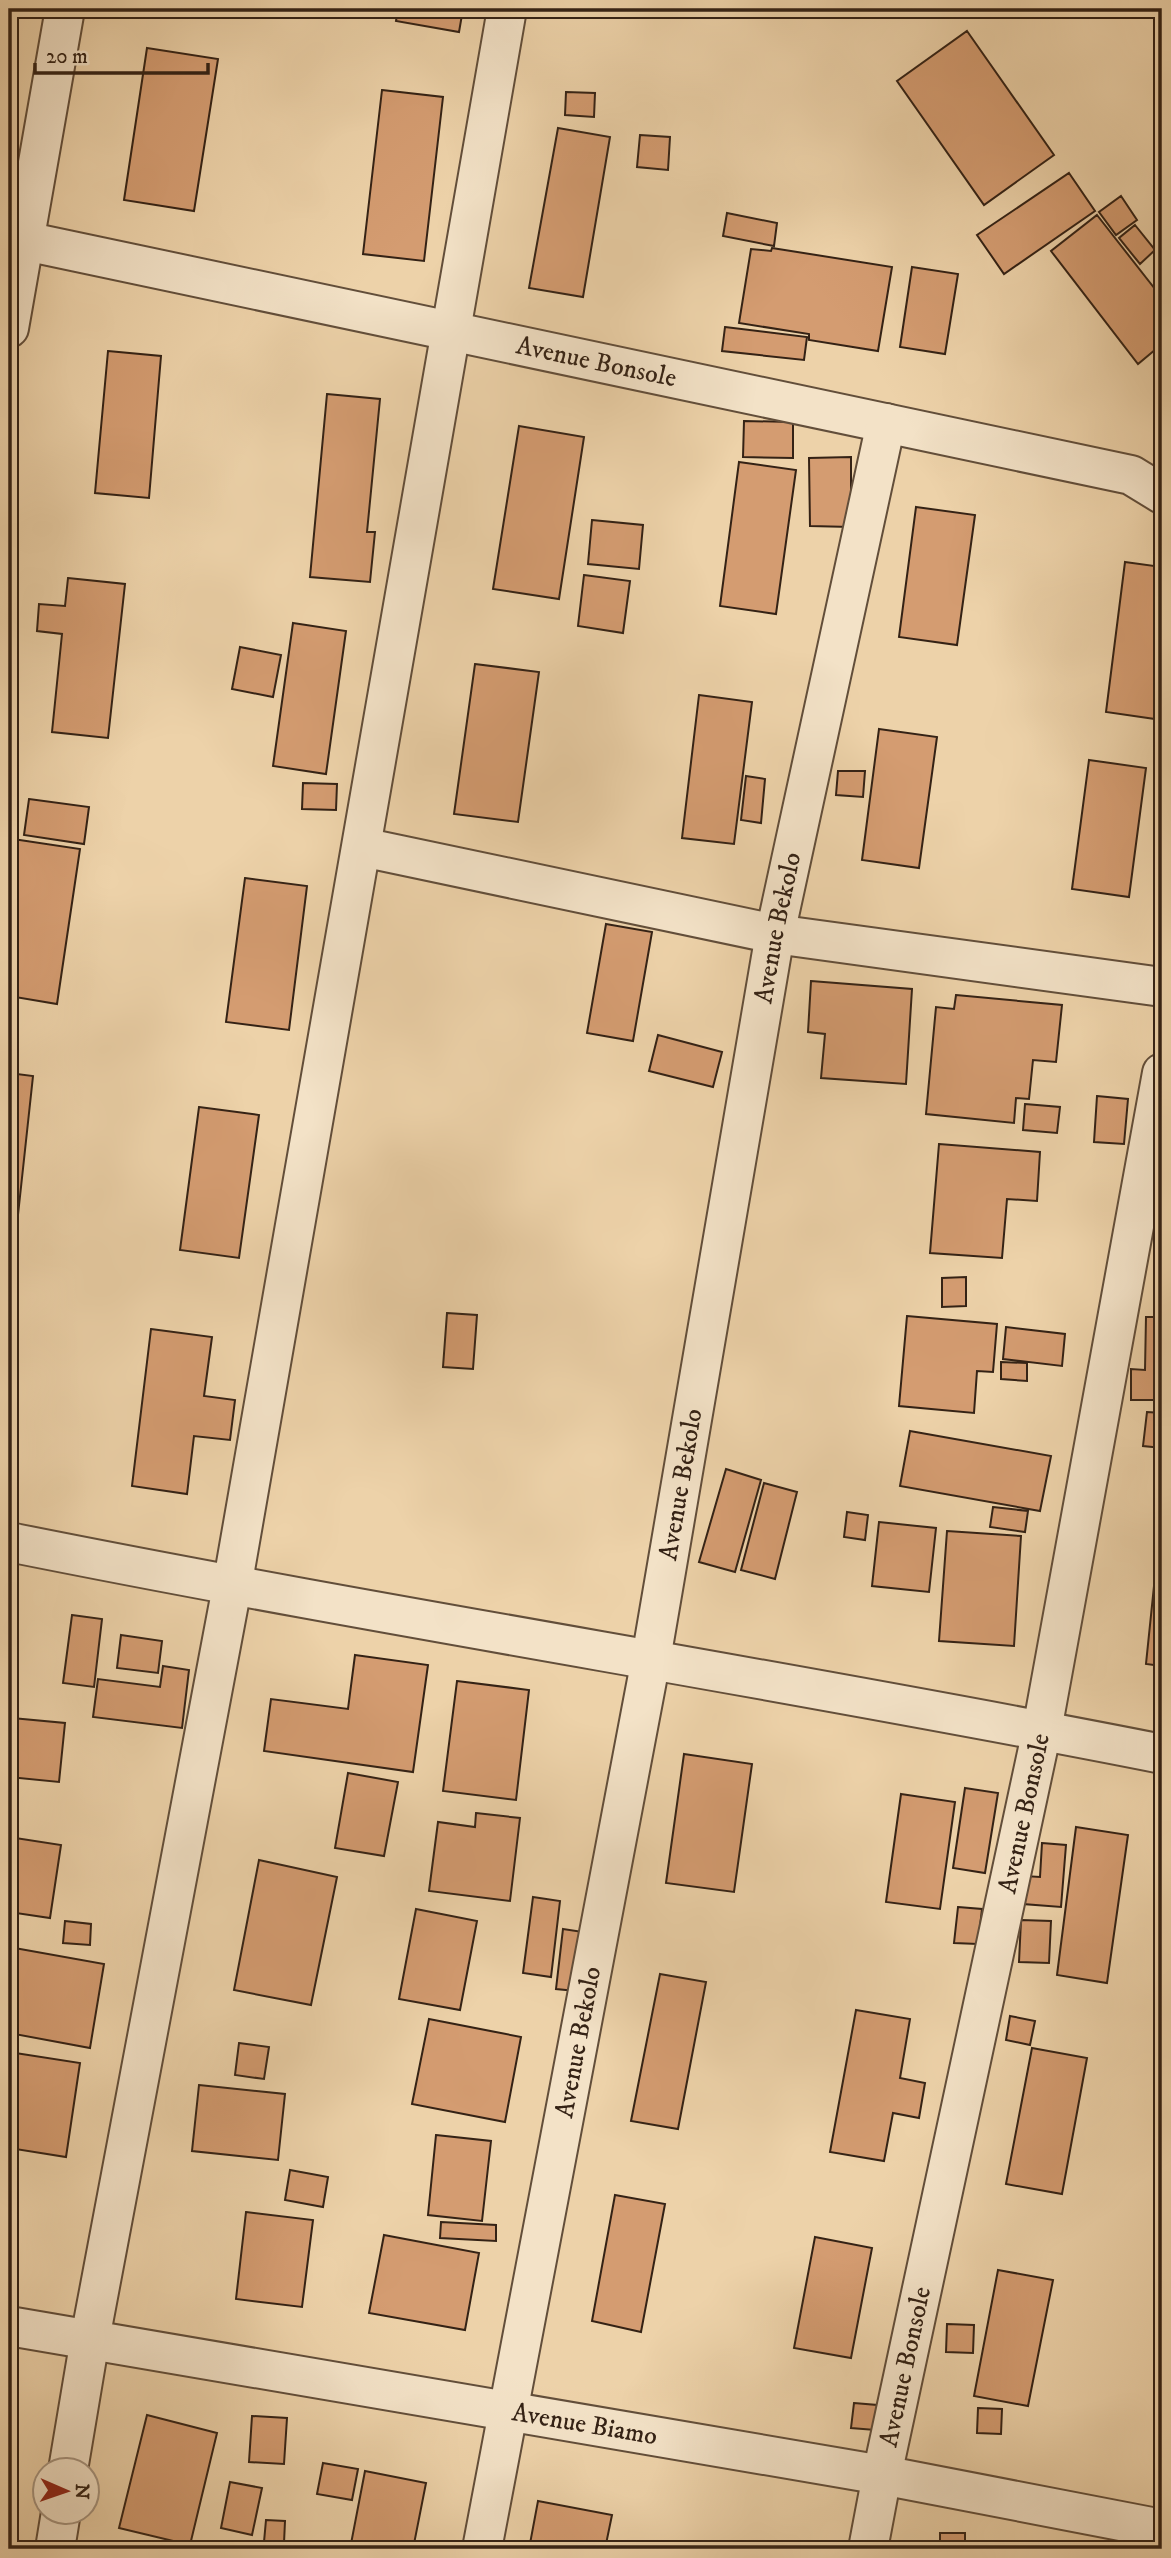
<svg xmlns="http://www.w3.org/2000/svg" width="1171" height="2558" font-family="'IM FELL DW Pica',serif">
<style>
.building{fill:#d49c71;stroke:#342215;stroke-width:2}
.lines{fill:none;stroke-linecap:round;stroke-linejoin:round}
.minor-casing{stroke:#624e3a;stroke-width:42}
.minor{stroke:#f3e2c7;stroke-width:38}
.labels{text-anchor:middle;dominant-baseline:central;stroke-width:5;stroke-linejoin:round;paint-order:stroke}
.street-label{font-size:26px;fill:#342215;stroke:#f3e2c7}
</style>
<rect width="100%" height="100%" fill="#edd2a9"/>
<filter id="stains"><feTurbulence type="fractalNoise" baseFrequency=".00286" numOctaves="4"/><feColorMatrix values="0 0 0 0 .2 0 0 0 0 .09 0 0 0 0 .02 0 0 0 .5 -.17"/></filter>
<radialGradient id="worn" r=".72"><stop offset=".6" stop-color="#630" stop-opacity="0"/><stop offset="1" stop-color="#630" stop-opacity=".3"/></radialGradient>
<!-- building -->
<path class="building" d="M398,9H463L459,32L396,21Z
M581,9H641L640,18L580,11Z
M967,31L1054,155L984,205L897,81Z
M147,48L218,59L194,211L124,200Z
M382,90L443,97L424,261L363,254Z
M566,92L595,93L594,117L565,115Z
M558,128L610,137L583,297L529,288Z
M640,135L670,137L668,170L637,167Z
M1069,173L1095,211L1004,274L977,235Z
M1121,196L1137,220L1116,235L1099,212Z
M727,213L777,223L774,246L723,236Z
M1097,215L1162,298V344L1138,364L1051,251Z
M1135,225L1155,250L1140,264L1119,238Z
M772,248L892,267L878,351L809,340V334L739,323L751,249L771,251Z
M912,267L958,274L945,354L900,347Z
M725,327L807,337L804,360L722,351Z
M108,351L161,356L149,498L95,493Z
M327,394L380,399L367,532H375L370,582L310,577Z
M744,421L793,422V458L743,457Z
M519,426L584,437L559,599L493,589Z
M851,457V527L810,526L809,458Z
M739,462L796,470L776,614L720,606Z
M916,507L975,515L957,645L899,637Z
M592,520L643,525L639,569L588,564Z
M1125,562L1162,567V720L1106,712Z
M584,575L630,581L623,633L578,626Z
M68,578L125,584L108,738L52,732L62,634L37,631L39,604L65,606Z
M293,623L346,631L326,774L273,766Z
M240,647L281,655L273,697L232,689Z
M475,664L539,672L518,822L454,814Z
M699,695L752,702L734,844L682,838Z
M879,729L937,737L919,868L862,860Z
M1089,760L1146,768L1129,897L1072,889Z
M838,771H865L863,797L836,795Z
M746,776L765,779L761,823L741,820Z
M303,783L337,784L336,810L302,809Z
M29,799L89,807L84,844L24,835Z
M13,839L80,849L57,1004L9,996V867Z
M245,878L307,886L289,1030L226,1022Z
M606,924L652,932L633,1041L587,1033Z
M811,981L912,989L906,1084L821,1078L825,1034L808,1032Z
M956,995L1062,1005L1056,1062L1033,1060L1029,1099L1016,1098L1014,1123L926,1114L936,1007L954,1009Z
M658,1035L722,1052L713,1087L649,1071Z
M9,1073L33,1076L17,1224L9,1223Z
M1097,1096L1128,1099L1124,1144L1094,1142Z
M1025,1104L1060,1107L1057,1133L1023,1130Z
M199,1107L259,1115L239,1258L180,1250Z
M939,1144L1040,1152L1037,1201L1007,1199L1002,1258L930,1253Z
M966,1277V1306L942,1307V1278Z
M447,1313L477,1315L473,1369L443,1367Z
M907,1316L997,1324L993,1372L977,1371L974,1413L899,1406Z
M1146,1317H1162V1400H1131V1369L1145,1370Z
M1006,1327L1065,1334L1062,1366L1003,1359Z
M151,1329L212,1337L204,1396L235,1400L230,1440L194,1436L187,1494L132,1486Z
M1001,1362L1027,1363V1381L1001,1379Z
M1147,1412L1162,1413V1448L1143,1446Z
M910,1431L1051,1456L1040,1511L900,1486Z
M726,1469L761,1480L735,1572L699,1562Z
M764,1483L797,1492L775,1579L741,1570Z
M993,1507L1028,1511L1025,1532L990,1527Z
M847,1512L868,1515L865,1540L844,1537Z
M1161,1518H1162V1666L1146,1664Z
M879,1522L936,1528L929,1592L872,1586Z
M947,1531L1021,1536L1014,1646L939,1641Z
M72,1615L102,1619L94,1687L63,1683Z
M121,1635L162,1641L158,1673L117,1668Z
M355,1655L428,1665L413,1772L264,1751L271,1699L348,1709Z
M163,1666L189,1670L182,1728L93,1717L98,1679L160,1687Z
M457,1681L529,1690L516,1800L443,1791Z
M12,1718L65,1723L59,1782L9,1777Z
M684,1754L752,1764L734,1892L666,1883Z
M348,1773L398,1782L384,1856L335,1848Z
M965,1788L998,1793L985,1873L953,1868Z
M901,1794L955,1802L940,1909L886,1902Z
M476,1813L520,1818L510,1901L429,1891L438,1822L475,1827Z
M1076,1827L1128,1835L1107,1983L1057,1975Z
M9,1837L61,1845L50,1918L9,1912Z
M1042,1843L1066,1845L1061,1907L1023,1904L1025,1876L1040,1877Z
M259,1860L337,1877L311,2005L234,1990Z
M533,1897L560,1901L551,1977L523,1973Z
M958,1907L982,1909L978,1944L954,1943Z
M416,1909L477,1921L460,2010L399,1999Z
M1021,1920L1051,1921L1049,1963L1019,1962Z
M65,1921L91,1924L90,1945L63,1943Z
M563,1929L583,1932L576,1991L556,1989Z
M9,1947L104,1964L90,2048L9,2033Z
M660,1974L706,1982L678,2129L631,2121Z
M856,2010L910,2019L900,2078L925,2083L919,2118L893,2113L884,2161L830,2152Z
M1010,2016L1035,2021L1030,2045L1006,2040Z
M429,2019L521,2037L505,2122L412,2104Z
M239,2043L269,2047L264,2079L235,2075Z
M1032,2048L1087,2058L1062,2194L1006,2184Z
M9,2052L80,2063L66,2157L9,2148Z
M199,2085L285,2094L278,2160L192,2151Z
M436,2135L491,2141L482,2221L428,2215Z
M290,2170L328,2177L323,2207L285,2200Z
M615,2195L665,2204L641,2332L592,2321Z
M246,2212L313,2220L302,2307L236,2299Z
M441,2222L496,2225V2241L440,2238Z
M384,2235L479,2253L465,2330L369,2313Z
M815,2237L872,2248L851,2358L794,2348Z
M998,2270L1053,2280L1028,2406L974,2396Z
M947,2324L974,2325L973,2353L946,2352Z
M9,2401L17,2402L9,2468Z
M854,2403L877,2405L875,2430L851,2428Z
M978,2408L1002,2409L1001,2434L977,2433Z
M147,2415L217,2433L190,2545L119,2528Z
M252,2416L287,2418L284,2464L249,2462Z
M323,2463L358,2469L352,2500L317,2494Z
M365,2471L426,2483L413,2549H350Z
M230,2482L262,2488L252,2535L221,2528Z
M538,2501L612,2515L605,2549H529Z
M266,2520L285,2521L284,2543L264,2542Z
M940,2533H965V2549H940Z
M745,2542L784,2549H744Z"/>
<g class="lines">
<!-- minor casing -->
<g class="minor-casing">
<g id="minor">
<path id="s1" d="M25,241L1131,475L1162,494"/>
<path d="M9,328L65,9"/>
<path d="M362,847L775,934L1162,987"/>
<path d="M9,1542C392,1619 779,1678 1162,1754"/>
<path id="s2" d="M9,2326L882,2475L1162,2529"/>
<path d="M68,2470L90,2339L232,1587L507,9"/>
<path d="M55,2549L61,2512"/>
<path id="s3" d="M482,2549L651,1659L775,934L886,423"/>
<path id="s4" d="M868,2549L882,2475L1042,1730L1162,1073"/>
</g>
</g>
<!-- minor -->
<use href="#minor" class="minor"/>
</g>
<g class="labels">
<!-- street labels -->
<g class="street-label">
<text stroke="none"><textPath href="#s1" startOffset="584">Avenue Bonsole</textPath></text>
<text stroke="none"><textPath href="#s3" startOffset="1648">Avenue Bekolo</textPath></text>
<text stroke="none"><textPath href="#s3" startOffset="1083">Avenue Bekolo</textPath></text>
<text stroke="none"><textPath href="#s4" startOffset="752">Avenue Bonsole</textPath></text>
<text stroke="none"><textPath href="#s3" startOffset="516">Avenue Bekolo</textPath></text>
<text stroke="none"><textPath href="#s4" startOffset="186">Avenue Bonsole</textPath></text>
<text stroke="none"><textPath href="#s2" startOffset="584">Avenue Biamo</textPath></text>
</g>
</g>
<!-- margin -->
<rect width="1171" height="2558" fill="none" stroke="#edd2a9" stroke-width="35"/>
<rect x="10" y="10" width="1150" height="2537" fill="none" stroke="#342215" stroke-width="3.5"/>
<rect x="18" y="18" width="1136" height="2523" fill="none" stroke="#342215" stroke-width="2"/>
<!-- north arrow -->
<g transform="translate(66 2491) rotate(92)"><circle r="33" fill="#f3e2c7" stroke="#a79580" stroke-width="2"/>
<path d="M0-5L12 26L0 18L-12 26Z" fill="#8f2418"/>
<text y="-10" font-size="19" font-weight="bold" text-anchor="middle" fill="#342215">N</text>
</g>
<!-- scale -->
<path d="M35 63v10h173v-10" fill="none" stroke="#342215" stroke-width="3.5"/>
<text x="46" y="63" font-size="21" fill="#342215" stroke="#f3e2c7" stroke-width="5" paint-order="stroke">20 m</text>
<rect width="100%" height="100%" filter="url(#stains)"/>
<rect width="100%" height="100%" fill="url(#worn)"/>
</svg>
